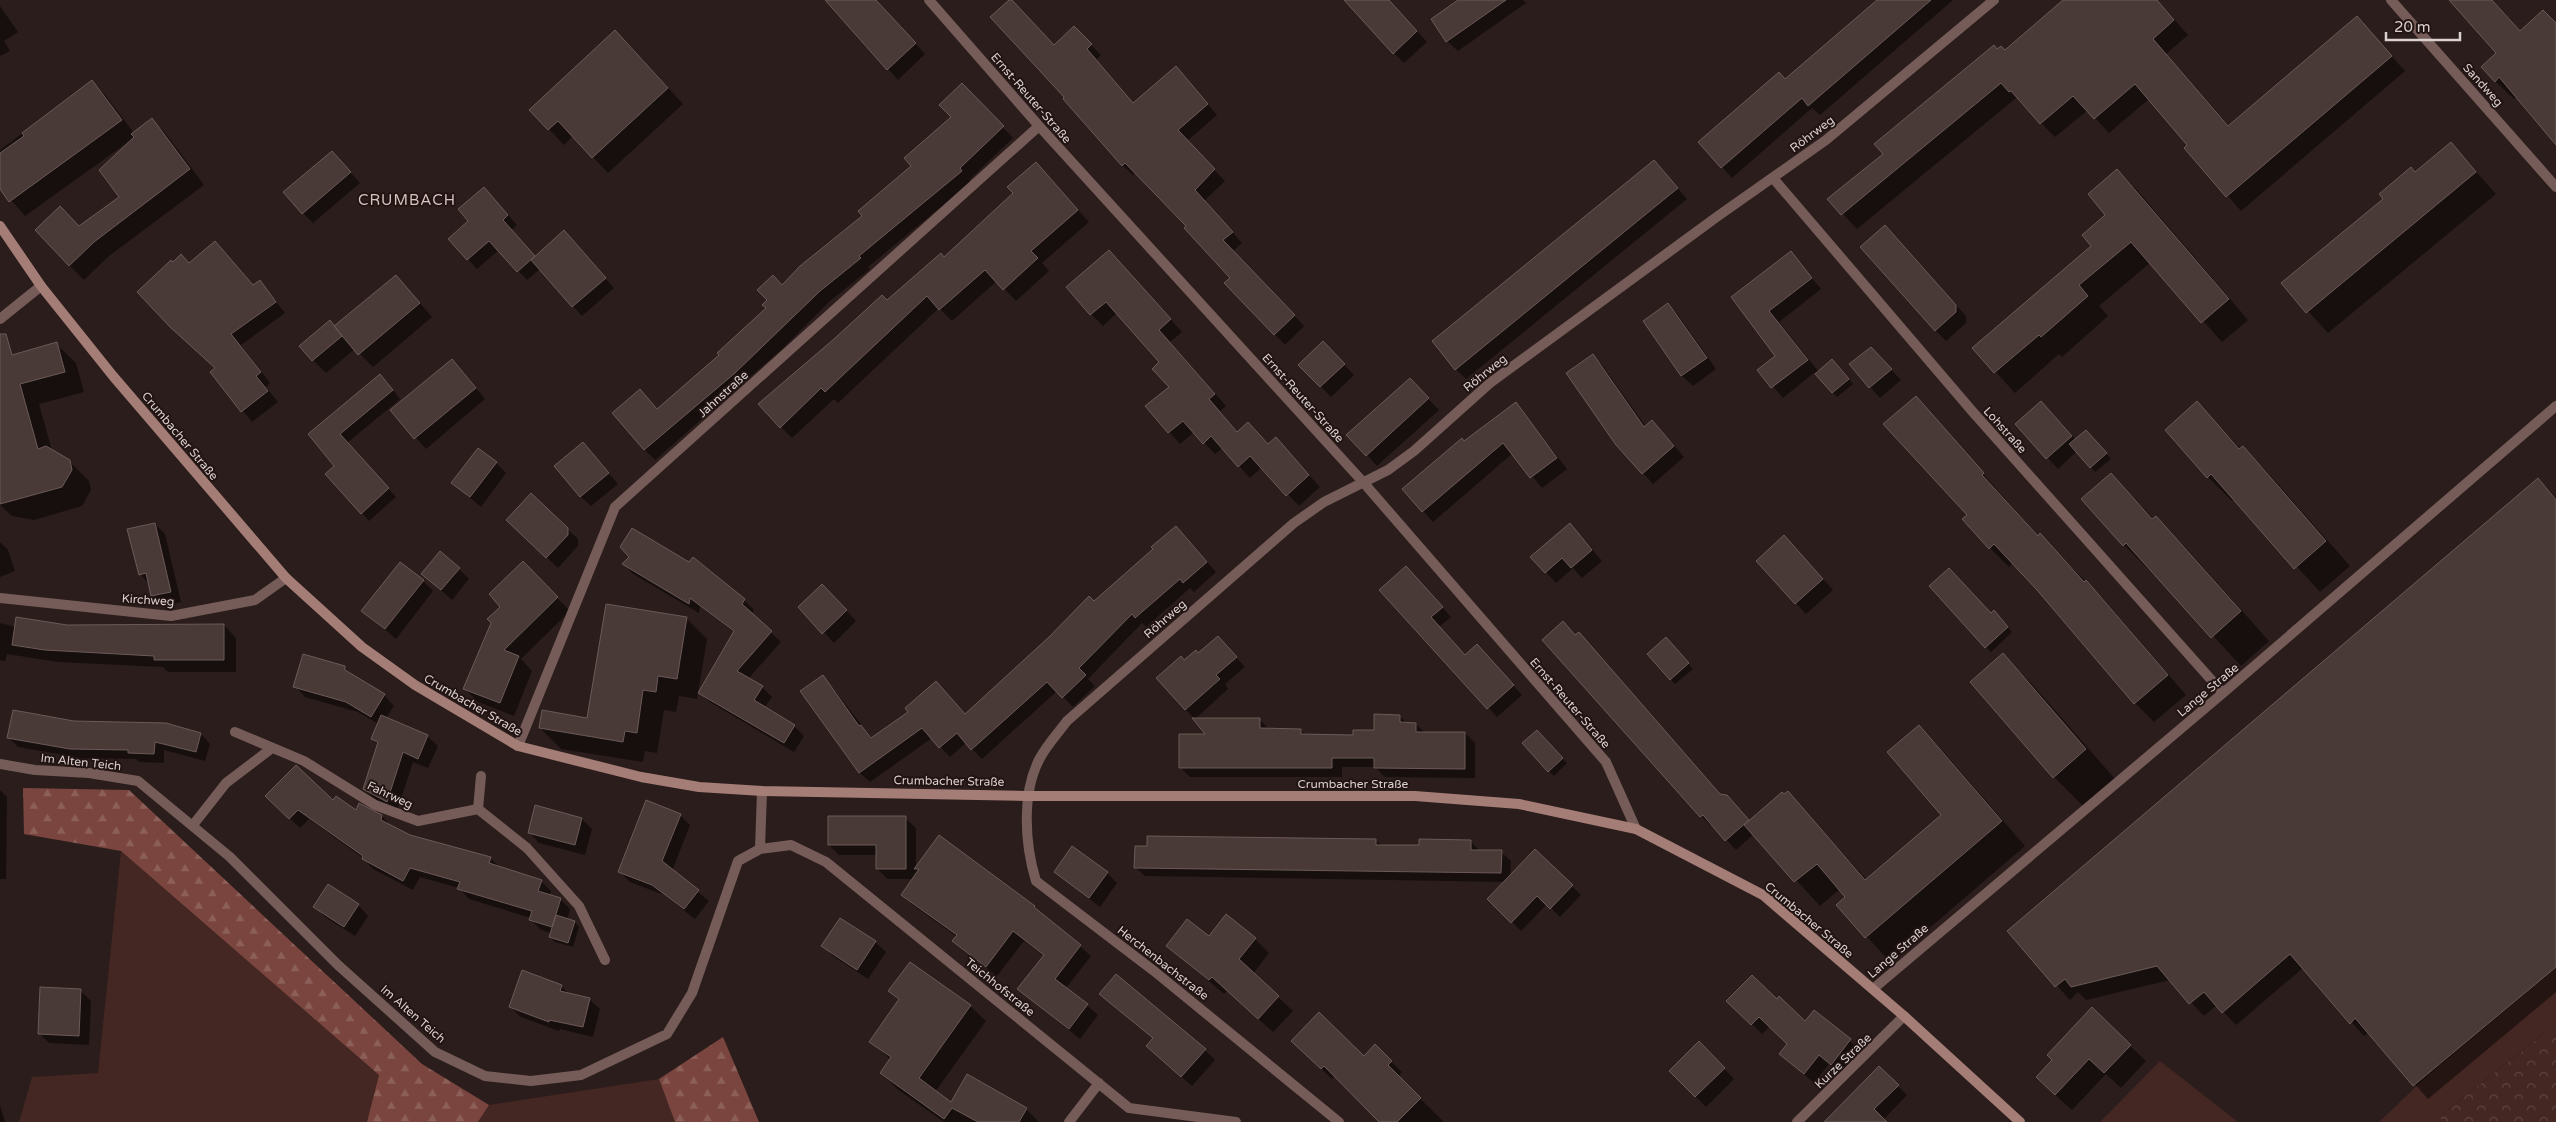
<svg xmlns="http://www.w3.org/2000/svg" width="2556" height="1122" font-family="'Varela Round',sans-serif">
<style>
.grass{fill:#442622}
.forest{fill:url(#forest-firs)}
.park{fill:url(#park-crowns)}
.shadow{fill:#0007}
.building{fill:#4a3a37;stroke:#6b5a57}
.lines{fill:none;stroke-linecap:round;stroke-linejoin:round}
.street{stroke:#755c58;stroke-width:10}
.secondary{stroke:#a57d77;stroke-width:10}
.labels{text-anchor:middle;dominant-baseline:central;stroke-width:4;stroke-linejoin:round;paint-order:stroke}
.street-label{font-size:12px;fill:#dad0ce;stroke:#221412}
.quarter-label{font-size:15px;letter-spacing:1px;fill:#d6c2bf;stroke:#221412}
</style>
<defs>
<pattern id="forest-firs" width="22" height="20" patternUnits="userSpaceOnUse" patternTransform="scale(1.25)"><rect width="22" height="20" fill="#7a453e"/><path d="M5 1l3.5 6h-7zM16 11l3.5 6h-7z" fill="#8c5f59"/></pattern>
<pattern id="park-crowns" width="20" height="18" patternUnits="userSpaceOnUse" patternTransform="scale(1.25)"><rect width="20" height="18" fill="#442622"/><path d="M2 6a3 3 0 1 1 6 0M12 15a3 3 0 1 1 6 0" fill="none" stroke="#5e4441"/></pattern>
</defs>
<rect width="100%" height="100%" fill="#2b1d1b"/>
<!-- grass -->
<path class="grass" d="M121,851L379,1075L367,1122H19L32,1077L98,1073Z
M2556,967V1024L2440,1116L2444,1122H2379L2424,1079Z
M2160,1061L2238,1122H2100Z
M659,1079L675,1122H478L489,1105Z"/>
<!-- forest -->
<path class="forest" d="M23,788L129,790L422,1064L489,1105L478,1122H367L379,1075L121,851L24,834Z
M723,1037L759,1122H675L659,1079Z"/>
<!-- park -->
<path class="park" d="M2556,1024V1122H2444L2439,1117Z"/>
<!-- shadow -->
<path class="shadow" d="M827,0H877L925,54L898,80Z
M1011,0L1054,47L1074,28L1101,55L1096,60L1133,104L1186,78L1217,115L1187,141L1225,181L1204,201L1242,243L1233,251L1304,326L1285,345L1226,283L1231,279L1187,226L1136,172L1133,175L1122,165L1066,97Z
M1359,0H1388L1427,42L1404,63L1394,53Z
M1461,0H1523L1526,3L1458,51L1447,41Z
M1879,0H1953L1820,115L1812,108L1732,178L1722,167L1786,81Z
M2065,0H2157L2188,35L2166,54L2229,126L2357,18L2405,71L2241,211L2186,148L2189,145L2149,99L2109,133L2088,110L2055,137L2016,98L1857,229L1829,199L1885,154L1998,50L2005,52Z
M2451,0H2493L2521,32L2556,25V143L2517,96L2514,99L2495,81L2498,54Z
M0,6L18,32L4,41L10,51L0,56Z
M631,47L683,104L608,173L573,136L564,145L549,129Z
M92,81L106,96L134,133L152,119L166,134L204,185L109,256L84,280L69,265L80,227L120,197L138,135L25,216L0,187V150Z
M962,85L1013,138L969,180L971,182L868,267L870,269L830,301L782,349L655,460L644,449L658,410L720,355L767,308L782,287L864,216L913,166L952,117Z
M2451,144L2496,194L2328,333L2283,284Z
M1654,161L1687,199L1466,379L1456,369Z
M342,163L360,183L313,223L303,213Z
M2117,170L2137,190L2248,320L2222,342L2151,262L2099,306L2108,316L2062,357L2059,354L2015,393L1974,348L2093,246L2107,215Z
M1047,176L1089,222L1042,263L1049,271L1016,301L997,281L952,321L939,308L838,403L834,399L792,438L781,427L887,302L944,258L1014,193Z
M493,198L517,225L511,230L535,257L573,242L614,288L582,316L540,269L527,280L499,250L477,269L450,239Z
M1885,226L1966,316V323L1946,341L1935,330Z
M1790,252L1821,289L1779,322L1819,372L1837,366L1853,384L1837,397L1815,372L1783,398L1759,370L1777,356L1759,334Z
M1120,263L1182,332L1170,342L1226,406L1220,411L1238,433L1287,451L1320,487L1299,506L1262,467L1250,478L1223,448L1215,454L1194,432L1180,444L1147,406L1171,387L1161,363L1117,313L1103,326L1091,314Z
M173,264H190L254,286L259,281L285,313L241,345L270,383L266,387L278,402L252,422L211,372L217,368Z
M396,276L432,317L373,367L355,349L326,373L313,360L335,327Z
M1668,305L1678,315L1716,369L1693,386L1682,376L1644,321Z
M56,344L76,363L84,392L39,404L52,451L69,461L89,481L91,490L82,506L34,520L12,516L0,505V359Z
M1871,349L1901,380L1880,398L1850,365Z
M1333,353L1354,375L1331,397L1300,365Z
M1593,356L1603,366L1646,427L1662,432L1684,457L1653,484L1617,444Z
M462,371L485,399L426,449L392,411Z
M387,383L400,399L347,443L396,497L369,521L362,513L336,466L310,434Z
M1420,390L1439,410L1377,466L1367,455Z
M1916,398L2039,537L2040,535L2105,601L2186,695L2154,722L2135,703L2038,589L2013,563L2009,567L1990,548L1969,515Z
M2197,403L2241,449L2243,448L2267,472L2350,566L2320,592L2235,499L2232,501L2208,477Z
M1516,404L1567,469L1542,488L1513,453L1433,522L1404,490Z
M2052,413L2076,440L2091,436L2111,459L2095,472L2077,451L2058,469L2017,424Z
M583,444L618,484L591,506L580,496Z
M496,463L506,473L481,507L453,483Z
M2111,474L2154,519L2156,518L2185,547L2269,641L2241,666L2155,573L2153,574L2124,545Z
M2538,480L2556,499V992L2428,1099L2369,1032L2364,1036L2303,968L2236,1025L2217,1005L2204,1016L2170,980L2086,1000L2078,992L2070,1000L2008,931Z
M155,524L165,534L181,602L163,606L152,596L149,584L140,574Z
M567,529L578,539V546L558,568L518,530Z
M1580,535L1602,561L1582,578L1573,568L1556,583L1546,572Z
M1185,537L1216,572L1194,592L1190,588L1146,627L1142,623L1088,679L1095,686L1073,707L1057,691L982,759L966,743L950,757L932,738L870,782L860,773L802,691L823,676L873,739L909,712L966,715L1094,603Z
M0,542L8,550L15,571L0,577Z
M1794,547L1833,590L1806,614L1796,603Z
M693,559L744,600L754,610L751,614L781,642L748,679L762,687L772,697L764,708L794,726L804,736L794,752L710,702L700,692L735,633L700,606L699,613L633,574L624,564H689Z
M523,563L570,611L521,659L532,671L514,716L478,702L465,689Z
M459,569L469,579L452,600L423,574Z
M1415,577L1451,617L1439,627L1465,657L1486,655L1522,695L1497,717L1381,590Z
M423,581L433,591L396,639L363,611Z
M833,596L856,621L834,643L800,607Z
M1991,615L1998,617L2012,632L1991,652L1986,647Z
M687,619L707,639L697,699L679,696L676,712L664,710L657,753L645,751L643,762L561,749L540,728L588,719Z
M0,623L16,627L224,625L236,638V672H168L163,667L58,662L7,654L5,661L0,660Z
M1563,623L1721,796L1736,806L1750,822L1788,793L1867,880L1943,816L1919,727L1943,751L2025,846L1890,962L1838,905L1847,897L1840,889L1820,906L1754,834L1736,850L1713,825L1711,826L1701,816L1543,640Z
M1671,644L1693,669L1675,684L1670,679Z
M1227,647L1245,667L1225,684L1228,689L1195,719L1185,709L1184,662L1198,655Z
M2003,655L2032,684L2115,779L2083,806L2054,777Z
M345,668L354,677L384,695L394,706L386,718L427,736L438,746L428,768L413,762L397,811L375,799L364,789L378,744L372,738L378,724L358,712L305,697L295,686Z
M1400,716L1407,724H1416L1425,733H1465L1475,743V778L1385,777L1375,767H1342V777H1190L1180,767L1208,735L1260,720L1269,729L1301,730L1306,735L1354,736L1375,731Z
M74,722L166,725L201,734L210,744L205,761L164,750V763L139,762L136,759L81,758L18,747L9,738Z
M1537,731L1567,763L1554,776L1549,771Z
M0,790L7,797L6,879H0Z
M267,796L333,802L357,812L382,816L392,827L410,836L490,858L501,868L541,881L551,891L550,895L560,899L570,909L567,920L575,922L579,927L573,947L555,942L550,937L551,933L541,930L531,920V918L469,899L459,888L420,877L413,890L373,869L363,858L309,819L300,828Z
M680,815L690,825L672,871L709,901L695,919L664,895L630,882L619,871Z
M905,818L916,828V869L940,837L1035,907L1091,956L1066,988L1098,1015L1080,1039L1019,989L1044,956L1024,941L997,976L964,951L954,941L957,937L913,905L902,895L913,879H888L877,869V855H839L829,845Z
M582,819L592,829L585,855L539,843L529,832Z
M1376,840L1382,846L1420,847L1470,841L1480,851L1501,852L1511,861L1510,877L1535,851L1581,895L1560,917L1547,904L1521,931L1489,899L1505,882L1145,876L1135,867Z
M1055,872L1107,873L1117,883L1100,907Z
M358,905L368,916L355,936L325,917L315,907Z
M1209,937L1255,939L1269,953L1253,974L1293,1011L1273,1032L1227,991L1224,994L1168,946Z
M875,942L886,952L868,979L833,956L823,946Z
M561,986L570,995L589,999L600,1009L593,1037L560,1029L559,1031L521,1017L510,1007Z
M80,990L91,1001L89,1045L49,1043L39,1033Z
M890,991L970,1006L986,1021L935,1092L951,1104L1026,1109L1039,1122H944L897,1089L882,1073L891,1060L871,1042L900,1001Z
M1101,994L1205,1050L1215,1060L1192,1086L1158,1056L1154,1039Z
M1728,1001H1777L1805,1023L1815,1012L1860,1050L1841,1074L1829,1064L1814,1083L1781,1054L1789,1044L1770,1026L1762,1034Z
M1293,1041L1364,1058L1375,1046L1402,1072L1398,1077L1444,1122H1381L1335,1075L1332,1079Z
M1699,1043L1734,1079L1706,1107L1671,1071Z
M2130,1046L2146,1061L2121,1088L2106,1074L2072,1110L2053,1093L2054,1060Z
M1879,1068L1907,1095L1883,1120L1885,1122H1826Z
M0,1105L5,1122H0Z"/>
<!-- building -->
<path class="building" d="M825,0H876L916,43L887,70Z
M1009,0H1012L1054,45L1074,26L1092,44L1087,49L1133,103L1176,66L1208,104L1178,130L1215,169L1195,190L1233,232L1223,240L1295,315L1274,335L1224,283L1230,278L1184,228L1186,226L1125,163L1122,166L1063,99L1064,97L990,17Z
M1344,0H1389L1417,31L1393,54Z
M1458,0H1506L1446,42L1431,19Z
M1877,0H1931L1808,106L1802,98L1721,168L1698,142L1779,72L1785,79Z
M2063,0H2157L2174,20L2153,39L2228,126L2357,16L2392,56L2226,197L2184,148L2187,145L2135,84L2094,119L2073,96L2040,124L2011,91L2009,92L2001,83L1841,215L1827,199L1883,154L1874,144L1994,45L1997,49L2001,46L2005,50Z
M2449,0H2492L2520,31L2543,10L2556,23V145L2499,77L2495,82L2481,67L2496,53Z
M615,30L668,88L592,158L558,121L548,130L529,110Z
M92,80L122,120L9,202L0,189V153L24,136L22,133Z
M962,83L1004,126L960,168L962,171L859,256L861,258L820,291L735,373L644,450L612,413L640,389L657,409L719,355L717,353L766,308L762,305L767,300L757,290L773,275L782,285L800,266L862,216L858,211L911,166L904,158L951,117L939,105Z
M152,118L190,169L94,242L69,266L35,230L60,206L79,226L119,197L99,170L134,137L131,134Z
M2451,142L2476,172L2306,313L2281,283L2383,199L2379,194L2411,167L2415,172Z
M332,151L351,172L302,214L283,192Z
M1654,160L1678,188L1455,370L1432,341Z
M1036,162L1078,210L1031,251L1038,258L1003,290L985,270L939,310L927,296L825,392L821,388L780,428L758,404L834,339L882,295L887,300L941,253L944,257L1013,193L1007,187Z
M2117,169L2229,299L2201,323L2131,242L2079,285L2088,296L2041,337L2039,335L1994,373L1972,348L2091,246L2082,235L2105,215L2088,194Z
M484,187L508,215L503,220L535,256L517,272L489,241L467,260L448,239L468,221L458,209Z
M1885,225L1956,305V312L1935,331L1860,247Z
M564,230L606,278L572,307L531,260Z
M215,241L253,285L260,280L276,302L231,334L261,372L256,376L268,391L241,412L210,372L215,368L170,327L137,292L171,260L173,262L181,254L189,263Z
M1109,250L1171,319L1159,330L1215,394L1209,399L1237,432L1248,422L1268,444L1276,437L1309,475L1286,496L1250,456L1238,467L1211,436L1203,444L1183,421L1168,433L1145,406L1169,387L1152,369L1159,362L1106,302L1090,315L1066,287Z
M1791,251L1812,278L1769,311L1808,360L1771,388L1757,370L1775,356L1731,297Z
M396,275L420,303L358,355L334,326Z
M1668,303L1707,358L1681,376L1643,321Z
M330,320L342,336L312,361L299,346Z
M0,334H6L12,355L57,342L65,372L20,384L38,449L46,446L70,460L72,470L62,487L0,504Z
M1323,341L1345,364L1320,387L1298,365Z
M1871,347L1892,369L1869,388L1849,364Z
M1593,354L1644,427L1652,420L1674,446L1642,474L1616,445L1566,373Z
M452,359L476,388L414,439L390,410Z
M1832,359L1849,379L1832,393L1815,374Z
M380,374L393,390L340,434L389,488L361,514L325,474L334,466L308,434Z
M1410,378L1429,398L1366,456L1346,435Z
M1916,396L1984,473L1982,475L2038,536L2040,533L2084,582L2086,580L2168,675L2134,704L2037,590L1994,544L1989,549L1962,519L1967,515L1883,424Z
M2041,401L2072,436L2046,459L2015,424Z
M2197,401L2239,449L2243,446L2326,541L2294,569L2211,474L2207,478L2165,430Z
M1516,402L1557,458L1530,478L1503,443L1422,512L1402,489L1462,438L1464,441Z
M2086,430L2107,453L2090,468L2069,444Z
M583,442L609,473L580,497L554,466Z
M478,448L497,462L470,497L451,483Z
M2111,473L2152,519L2156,516L2241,611L2211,638L2126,543L2123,546L2081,499Z
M2538,478L2556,500V967L2413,1086L2355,1018L2350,1024L2290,954L2222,1013L2204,992L2189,1004L2157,966L2071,987L2065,979L2055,987L2007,931Z
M531,493L568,528V535L546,558L506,520Z
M155,523L171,592L151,596L146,573L139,575L127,529Z
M1570,523L1592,550L1571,568L1562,558L1545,573L1530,557Z
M1176,526L1207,562L1183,583L1180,579L1135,618L1132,614L1079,668L1086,675L1062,698L1047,682L971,750L957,733L939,748L922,728L859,773L800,691L823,675L859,726L861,725L871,738L908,712L905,708L936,681L965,714L1049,637L1089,596L1094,601L1153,549L1151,547Z
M632,528L689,562L693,557L745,599L742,604L772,631L737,671L763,686L754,700L795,725L784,743L698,693L734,631L690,598L689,604L622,564L629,557L620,547Z
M1784,535L1823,579L1795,604L1756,561Z
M440,551L460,568L441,590L421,574Z
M523,561L558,597L504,650L519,656L500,703L463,689L491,623L487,619L500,607L489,594Z
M400,562L424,580L385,629L361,611Z
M1406,566L1443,607L1431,617L1465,655L1477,644L1514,685L1487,709L1379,590Z
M1949,568L1991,613L1994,610L2008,627L1985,648L1929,586Z
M822,584L847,610L822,634L798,607Z
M606,604L687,617L677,679L658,676L656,692L643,690L637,733L625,731L623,742L539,728L542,710L587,718Z
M16,617L67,625L224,624V660H154V656L45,650L12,645Z
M1563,621L1575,635L1579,632L1720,794L1727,795L1749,820L1725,841L1703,815L1700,817L1542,640Z
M1218,636L1237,657L1216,675L1220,679L1185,710L1156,678L1181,656L1184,660L1196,650L1198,653Z
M1666,637L1689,663L1670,680L1647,654Z
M2003,653L2086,749L2053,778L1970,682Z
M303,654L345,666V670L385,694L371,717L346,702L293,687Z
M13,710L74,721L166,723L201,733L196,752L155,742L154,754L128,753V750L70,749L7,738Z
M1374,714L1400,715V722L1416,723V732H1465V769L1374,768V758H1332V768H1179V734H1205L1192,718H1260V728L1301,729V734L1353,735V730H1374Z
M381,715L428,735L418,759L403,752L387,802L363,789L378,742L371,739Z
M1919,725L2002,821L1865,938L1836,905L1845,897L1817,864L1794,882L1744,825L1782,792L1784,794L1788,791L1865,880L1941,815L1887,752Z
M1537,730L1563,758L1548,772L1522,743Z
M296,765L333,800L336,796L356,810L359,803L382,815L381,820L410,835L491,857L489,863L542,880L538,891L561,898L552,927L529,920L532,911L457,889L460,882L410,868L403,881L362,859L363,856L298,810L289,819L265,796Z
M646,800L681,814L662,861L699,890L684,909L652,885L618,872Z
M535,805L582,818L575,845L528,833Z
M828,816H906V869H876V845H828Z
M939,835L1035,906L1034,907L1081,945L1055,979L1088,1004L1069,1029L1017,989L1044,955L1013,931L986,967L952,941L957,935L901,895L919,869H914Z
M1147,836L1376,839V845H1419V839L1471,840V850H1502L1501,873L1134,868L1135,846H1147Z
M1072,846L1108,872L1089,898L1054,872Z
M1535,849L1573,885L1550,909L1537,896L1511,923L1487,899Z
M328,884L359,904L344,927L313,907Z
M1226,914L1256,938L1239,959L1279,996L1258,1019L1212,977L1209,980L1166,946L1187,919L1209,936Z
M556,915L575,921L568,943L549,937Z
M840,918L876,941L857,970L821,946Z
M910,962L971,1005L919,1078L951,1102L967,1074L1027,1108L1019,1122H978L952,1108L944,1119L880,1073L891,1057L869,1042L899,999L888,991Z
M522,970L562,985L560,991L590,998L583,1027L549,1020V1022L509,1007Z
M1116,974L1206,1049L1181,1077L1146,1046L1153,1038L1099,994Z
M1752,975L1777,999L1779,996L1805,1021L1814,1010L1851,1039L1831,1065L1819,1055L1804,1074L1779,1054L1787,1044L1759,1017L1751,1025L1726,1001Z
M40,987L81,989L79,1036L38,1034Z
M2092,1007L2131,1045L2104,1073L2089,1059L2055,1095L2036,1077L2052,1060L2047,1055Z
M1319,1012L1364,1056L1375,1044L1392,1061L1388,1065L1421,1098L1397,1122H1379L1324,1066L1321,1069L1291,1041Z
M1699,1041L1725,1068L1695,1097L1669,1071Z
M1879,1066L1899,1085L1874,1109L1887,1122H1824Z"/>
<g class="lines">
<!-- street -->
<path class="street" d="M929,0L1039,126L1363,482L1606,762L1636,829
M2391,0L2556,187
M1773,178L1972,411L2223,693
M0,319L41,286
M0,598L171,616L255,600L286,578
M235,732L304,761L375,805L418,821L478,809
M518,746L615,507L1039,126
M0,764L35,770L89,773L138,781L230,857L338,965L435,1052L485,1076L531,1081L581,1075L667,1034L692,993L738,861L760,849L791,845L826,862L1129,1108L1236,1122
M478,809L527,848L579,906L605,960
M478,809L481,776
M193,825L226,783L272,748
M760,849L762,791
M1873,989L2223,693L2556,406
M1069,1122L1099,1083
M1339,1122L1154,971L1036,881C1025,845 1021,793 1040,758C1047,745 1058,733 1067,721L1294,523L1324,502L1388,470L1414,451L1490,383L1718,216L1826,140L1994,0
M1797,1122L1904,1016"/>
<!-- secondary -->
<path class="secondary" d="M0,226L41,286L113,376L286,578L362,647L415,685L518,746L641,777L699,787L762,791L1028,796H1415L1519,804L1636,829L1763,895L1904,1016L2020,1122"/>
</g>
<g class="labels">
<!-- street labels -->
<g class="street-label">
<text transform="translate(2483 85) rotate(48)">Sandweg</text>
<text transform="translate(1031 98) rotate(49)">Ernst-Reuter-Straße</text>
<text transform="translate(1812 134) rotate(-37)">Röhrweg</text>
<text transform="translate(1485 373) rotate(-39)">Röhrweg</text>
<text transform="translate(723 394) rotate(-42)">Jahnstraße</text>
<text transform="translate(1303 398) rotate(48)">Ernst-Reuter-Straße</text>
<text transform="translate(2005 430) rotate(48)">Lohstraße</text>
<text transform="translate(180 436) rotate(50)">Crumbacher Straße</text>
<text transform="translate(148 600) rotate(4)">Kirchweg</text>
<text transform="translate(1165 619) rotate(-41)">Röhrweg</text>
<text transform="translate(2208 690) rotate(-40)">Lange Straße</text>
<text transform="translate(1570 703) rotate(49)">Ernst-Reuter-Straße</text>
<text transform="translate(473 705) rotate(30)">Crumbacher Straße</text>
<text transform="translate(81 762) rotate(6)">Im Alten Teich</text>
<text transform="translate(949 781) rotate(1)">Crumbacher Straße</text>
<text x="1353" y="784">Crumbacher Straße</text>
<text transform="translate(390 795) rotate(25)">Fahrweg</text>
<text transform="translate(1809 920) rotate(40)">Crumbacher Straße</text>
<text transform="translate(1898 951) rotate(-41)">Lange Straße</text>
<text transform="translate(1163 963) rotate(38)">Herchenbachstraße</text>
<text transform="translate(1000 987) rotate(39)">Teichhofstraße</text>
<text transform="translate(413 1014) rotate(41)">Im Alten Teich</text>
<text transform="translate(1843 1061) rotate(-44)">Kurze Straße</text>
</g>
<!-- quarter labels -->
<g class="quarter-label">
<text x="407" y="200">CRUMBACH</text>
</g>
</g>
<!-- scale -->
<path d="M2386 32v8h74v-8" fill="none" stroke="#dad0ce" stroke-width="2.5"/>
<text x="2394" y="32" font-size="15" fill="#dad0ce" stroke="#221412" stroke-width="4" paint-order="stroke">20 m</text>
</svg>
